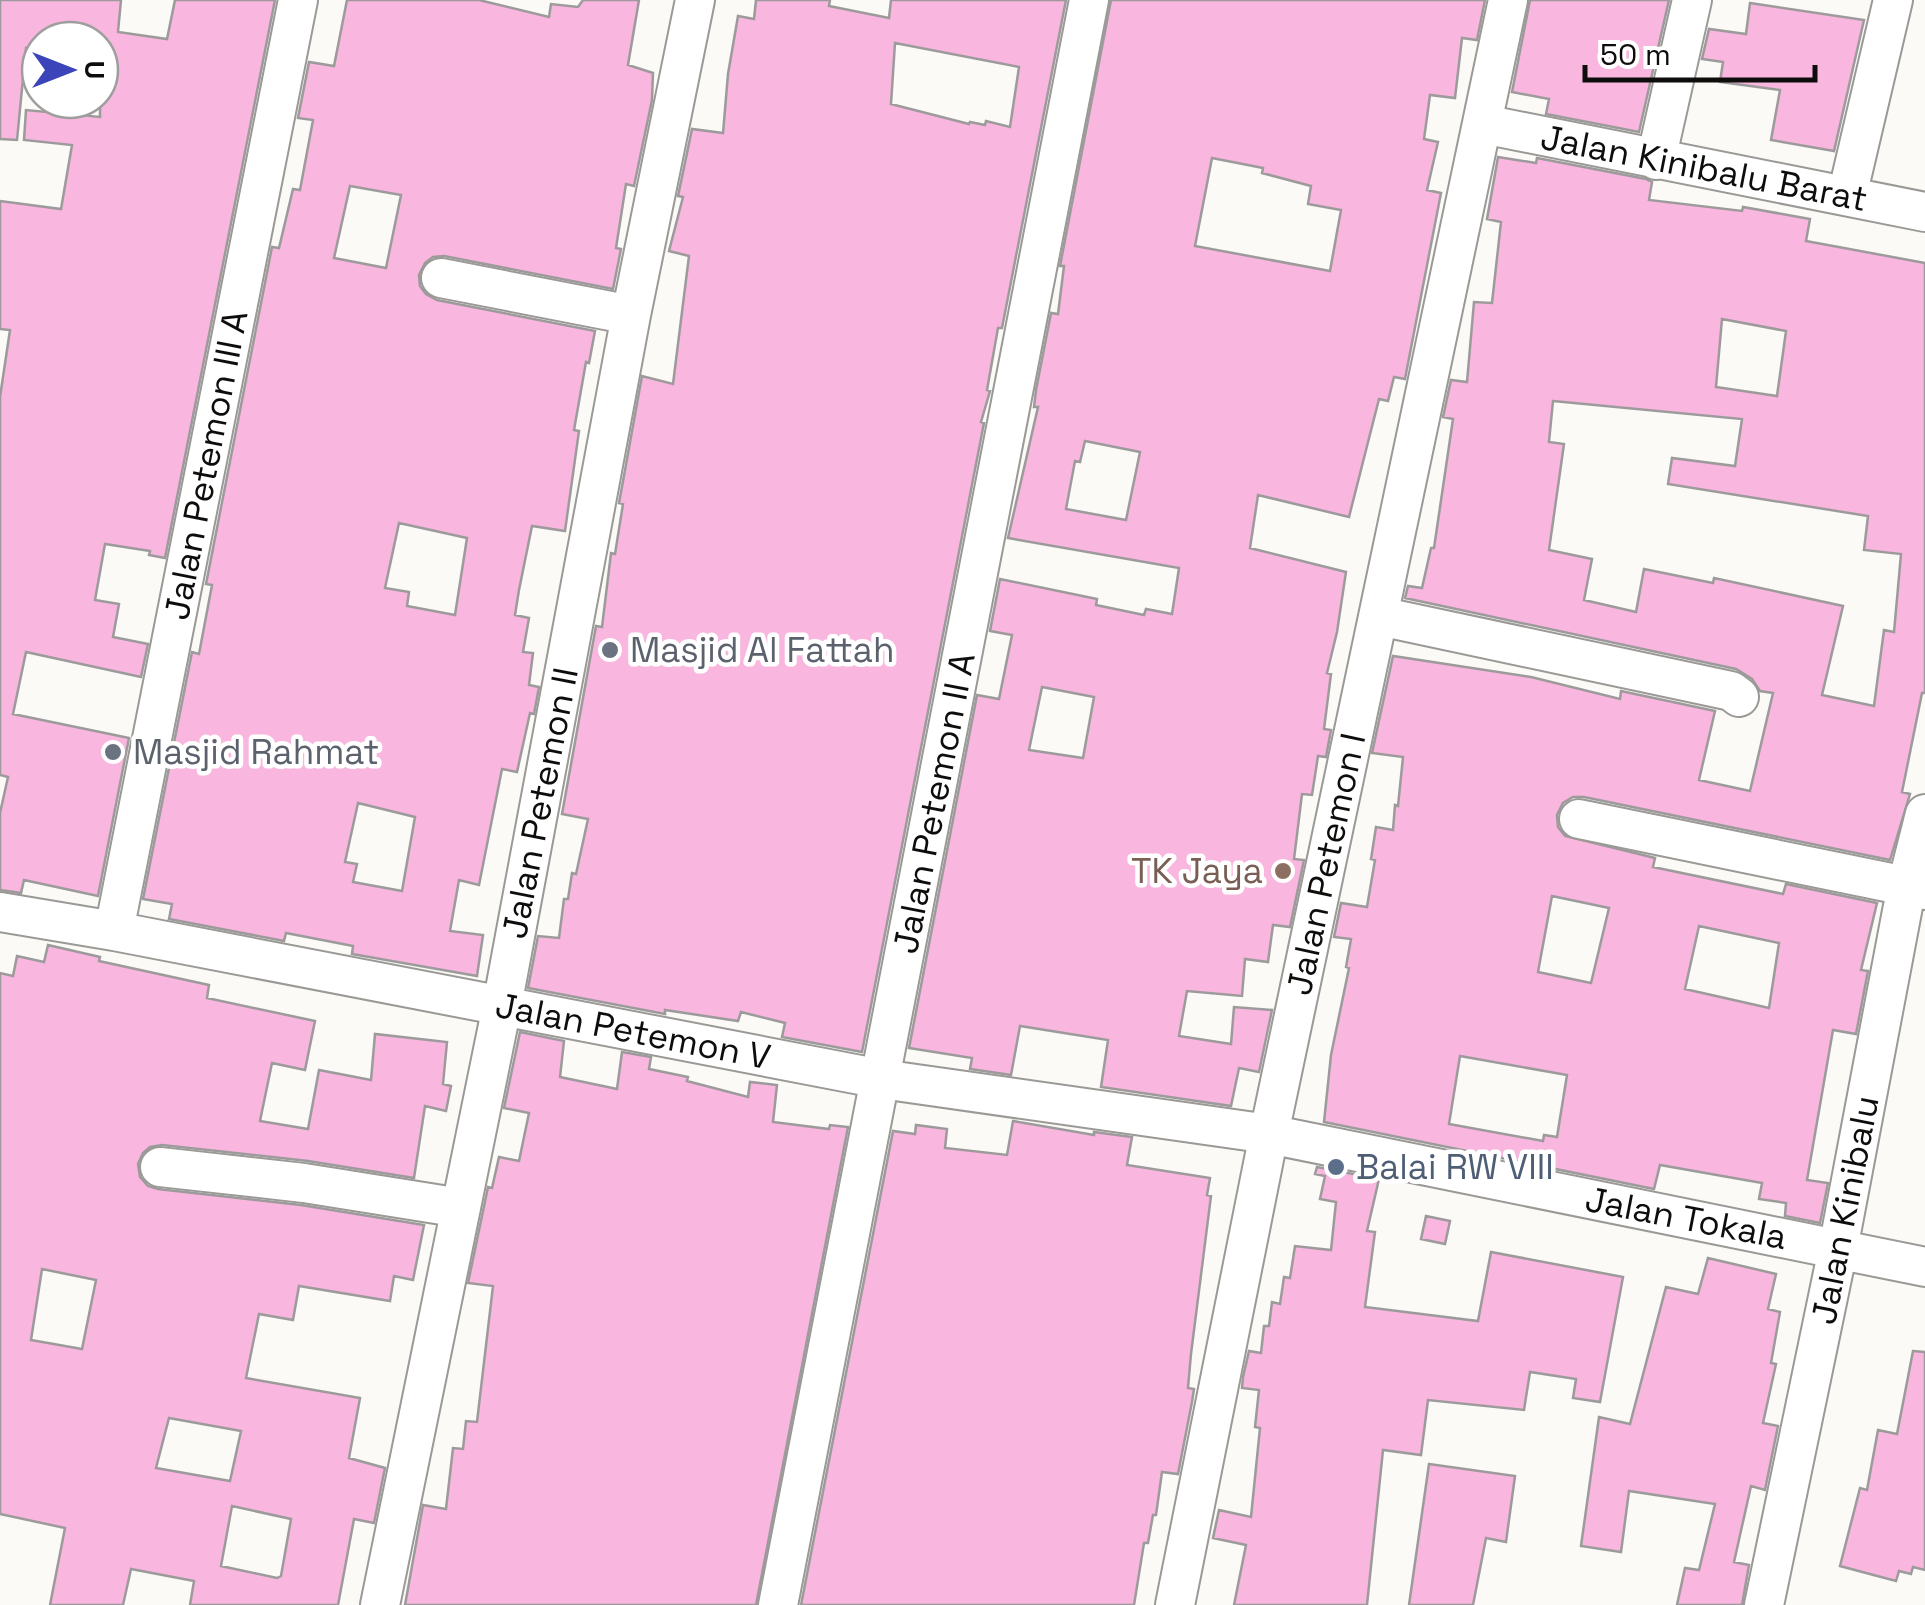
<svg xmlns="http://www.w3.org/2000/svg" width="1925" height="1605" font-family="'Space Grotesk',sans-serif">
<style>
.building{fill:#f9b6de;stroke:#9d9a9c;stroke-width:2.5;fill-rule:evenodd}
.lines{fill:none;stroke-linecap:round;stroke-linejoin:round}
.street-casing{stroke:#9b9996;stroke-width:42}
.street{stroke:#fff;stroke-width:38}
.worship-dot{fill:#6b7280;stroke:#fff;stroke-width:4}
.education-dot{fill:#8d6e63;stroke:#fff;stroke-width:4}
.service-dot{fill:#5c6f8a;stroke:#fff;stroke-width:4}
.labels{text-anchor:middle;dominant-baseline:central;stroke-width:9;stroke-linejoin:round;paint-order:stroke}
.street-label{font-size:35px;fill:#0e0d0c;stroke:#fff}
.worship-label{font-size:35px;fill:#5b616d;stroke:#fff;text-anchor:start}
.education-label{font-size:35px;fill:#785e54;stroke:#fff;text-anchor:end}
.service-label{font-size:35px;fill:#4e5e75;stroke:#fff;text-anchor:start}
</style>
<rect width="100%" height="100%" fill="#fbfaf7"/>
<!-- building -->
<path class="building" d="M0,0H121L118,32L167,39L175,0H275L165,558L149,555L150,551L105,544L95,600L119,604L113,637L148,644L141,677L26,652L13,714L129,738L98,896L24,880L21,893L0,890V813L8,777L0,775V397L10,330L0,329V201L61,209L72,145L24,140L26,110L100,117V40H40V50L26,48L17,140L0,139Z
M347,0H479L549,17L551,4L578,7L583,0H639L628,65L653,73L652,100L634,186L626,184L616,248L621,249L613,289L444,256L433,257L425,263L419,275L420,286L426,294L437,300L595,331L589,363L586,362L574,430L579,431L565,531L532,526L519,590L515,615L529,618L523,652L533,653L529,685L539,687L534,714L530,713L517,772L502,769L479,885L459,880L450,931L483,935L477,976L352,954L353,946L286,933L284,941L169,919L172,904L143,899L192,652L199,654L212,585L206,584L272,247L279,248L293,189L300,190L313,120L298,118L309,62L334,66ZM350,186L401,195L386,268L334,258ZM399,523L467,538L455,615L407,606L409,592L385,588ZM358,803L415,817L402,891L353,882L357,864L345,862Z
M756,0H830L829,6L889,18L891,0H1066L1002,328H998L987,390L990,391L981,422L984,423L862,1052L782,1037L785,1023L741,1012L738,1021L665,1010V1014L528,988L538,936L559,938L564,899H568L572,873L576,874L588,819L562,814L596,626L602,627L611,553L615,554L623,504L619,503L642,376L673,384L689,256L669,251L683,197L678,196L692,129L723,133L728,74L738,16L754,19ZM895,43L1019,67L1010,127L986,121L985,125L970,122L969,124L891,104Z
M1111,0H1485L1477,40L1462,38L1455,98L1430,95L1424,139L1438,142L1427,190L1441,193L1405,379L1394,377L1388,401L1379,399L1349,517L1258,495L1250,548L1346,572L1337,632L1327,673L1331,674L1324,729L1331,730L1326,757L1318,756L1312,795L1302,794L1294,859L1304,860L1290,927L1273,925L1268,962L1245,959L1242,996L1187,991L1179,1036L1231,1044L1234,1007L1272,1010L1259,1072L1239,1068L1231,1106L1101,1087L1108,1040L1020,1026L1011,1075L970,1069L972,1058L909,1048L977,695L999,699L1012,635L990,631L1000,579L1097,599L1096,605L1144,615L1146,609L1172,614L1179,568L1008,538L1038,407H1034L1036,390L1051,313L1058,314L1064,266H1060ZM1212,158L1263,168L1262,173L1311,186L1308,204L1341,210L1330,271L1195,246ZM1085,441L1140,452L1126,520L1066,509L1075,461L1080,462ZM1042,687L1094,697L1083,758L1029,750Z
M1530,0H1669L1639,132L1546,114L1549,99L1512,92Z
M1750,3L1864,20L1834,151L1771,140L1780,90L1720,82L1723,62L1702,59L1709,29L1746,34Z
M1498,157L1536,163L1537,158L1646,179L1652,182L1649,200L1742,211L1743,207L1810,219L1806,241L1925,263V693H1922L1902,792L1910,794L1890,860L1584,797H1573L1563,803L1557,815L1558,827L1565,836L1655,858L1653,867L1783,894L1786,884L1877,903L1861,970L1868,971L1856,1034L1833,1030L1807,1180L1828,1183L1820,1223L1785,1216L1786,1203L1759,1199L1762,1183L1660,1165L1654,1189L1324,1122L1331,1055L1349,968L1346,967L1351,939L1334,937L1341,903L1367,907L1375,860L1371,859L1376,827L1393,830L1395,805L1398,806L1403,757L1372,753L1393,656L1531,677L1620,699L1621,691L1715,711L1699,780L1750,791L1773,693L1760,691L1752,679L1736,669L1405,598L1408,586L1422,588L1431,548H1434L1453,419L1443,417L1451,380L1467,382L1474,302L1492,303L1501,222L1487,219ZM1722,319L1786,331L1777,396L1716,387ZM1553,401L1742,419L1735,466L1672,458L1668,484L1868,516L1864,550L1901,554L1894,632L1884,630L1874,706L1822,695L1843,606L1714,578L1713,583L1644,569L1636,612L1584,600L1592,559L1549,550L1564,444L1549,442ZM1552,896L1609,908L1591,983L1538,972ZM1699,926L1779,943L1769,1008L1685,989ZM1460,1056L1567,1075L1557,1137L1544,1135L1543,1141L1449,1124Z
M48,945L100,957L99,961L209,985L207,998L315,1021L305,1070L272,1063L260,1121L308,1129L319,1070L371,1080L375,1034L447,1042L443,1084L451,1086L446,1111L425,1106L414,1178L308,1161L162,1145L150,1147L143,1153L138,1164L140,1177L148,1186L158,1189L301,1205L424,1225L413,1280L394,1276L390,1301L299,1286L293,1320L259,1314L246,1378L360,1398L349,1458L385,1468L374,1523L354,1519L338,1605H190L194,1581L131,1569L123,1605H50L65,1528L0,1514V973L13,976L17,956L44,962ZM42,1269L96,1280L82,1349L31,1340ZM169,1418L241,1431L230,1481L156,1468ZM232,1506L291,1519L281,1576L277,1578L221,1566Z
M520,1032L564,1041L560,1077L617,1089L622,1052L651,1057L649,1069L688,1077L687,1081L748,1097L750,1082L777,1085L773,1122L829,1129L830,1125L848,1127L756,1605H405L423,1505L446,1509L453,1448L463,1449L466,1421L477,1422L493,1286L468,1283L488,1187L492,1188L499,1157L519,1161L529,1113L504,1108Z
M1013,1121L1094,1135V1132L1132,1137L1127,1165L1210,1178L1207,1195L1211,1196L1191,1354L1188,1388L1194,1389L1192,1402L1178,1474L1162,1472L1156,1515H1153L1148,1543H1144L1134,1605H801L893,1131L915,1134L916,1125L947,1129L945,1148L1007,1155Z
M1317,1167L1379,1179L1367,1231L1375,1232L1365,1307L1478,1321L1491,1252L1623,1277L1600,1402L1573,1398L1576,1379L1530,1372L1524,1410L1428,1400L1421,1455L1383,1450L1367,1605H1234L1246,1545L1213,1538L1219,1510L1251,1517L1260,1428L1255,1427L1259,1390L1242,1388L1243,1377L1249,1351L1261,1353L1264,1326H1269L1272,1302L1280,1304L1284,1277L1290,1278L1295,1246L1331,1250L1336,1202L1320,1199L1325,1176L1315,1174Z
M1426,1216L1450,1221L1445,1244L1421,1239Z
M1708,1258L1776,1274L1768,1309L1780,1312L1771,1363L1776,1364L1763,1423L1778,1426L1765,1490L1751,1486L1734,1562L1749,1565L1742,1605H1677L1685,1568L1699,1570L1715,1504L1629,1491L1621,1552L1581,1546L1599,1417L1630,1424L1666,1287L1698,1294Z
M1913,1351L1925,1352V1570L1913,1567L1911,1574L1899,1571L1896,1581L1840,1566L1860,1488L1867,1490L1878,1430L1897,1434Z
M1429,1464L1515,1476L1506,1542L1486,1538L1473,1605H1409Z"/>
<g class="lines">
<!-- street casing -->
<g class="street-casing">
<path id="street" d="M1483,124L1925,212
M1656,160L1692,0
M1847,196L1893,0
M441,278L631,315
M1379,616L1731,691L1739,697
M1579,819L1925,890
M0,912L114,931L881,1079L1269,1134L1925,1267
M114,931L298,0
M160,1167L304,1183L461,1208
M380,1605L502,1006L631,315L695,0
M778,1605L1089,0
M1175,1605L1269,1134L1508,0
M1764,1605L1838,1249L1907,885L1925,814"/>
</g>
<!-- street -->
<use href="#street" class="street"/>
</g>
<!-- markers -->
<g class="worship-dot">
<circle cx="610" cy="650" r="10"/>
<circle cx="113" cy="752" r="10"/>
</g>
<circle class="education-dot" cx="1283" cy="871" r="10"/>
<circle class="service-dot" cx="1336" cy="1167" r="10"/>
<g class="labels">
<!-- street labels -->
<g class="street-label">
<text transform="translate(1704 168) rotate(11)">Jalan Kinibalu Barat</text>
<text transform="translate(206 465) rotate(-79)">Jalan Petemon III A</text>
<text transform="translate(540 803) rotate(-79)">Jalan Petemon II</text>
<text transform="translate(934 803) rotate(-79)">Jalan Petemon II A</text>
<text transform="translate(1326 864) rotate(-78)">Jalan Petemon I</text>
<text transform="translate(633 1031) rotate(11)">Jalan Petemon V</text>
<text transform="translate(1845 1210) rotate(-79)">Jalan Kinibalu</text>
<text transform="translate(1686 1218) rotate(11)">Jalan Tokala</text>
</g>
<!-- worship labels -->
<g class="worship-label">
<text x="630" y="650">Masjid Al Fattah</text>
<text x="133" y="752">Masjid Rahmat</text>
</g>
<!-- education labels -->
<g class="education-label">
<text x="1263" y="871">TK Jaya</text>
</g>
<!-- service labels -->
<g class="service-label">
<text x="1356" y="1167">Balai RW VIII</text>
</g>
</g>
<!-- north arrow -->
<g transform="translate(70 70) rotate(90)"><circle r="48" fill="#ffffff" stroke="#9f9e9e" stroke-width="2.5"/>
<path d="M0-8L18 38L0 25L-18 38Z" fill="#3b44b8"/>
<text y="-15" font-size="28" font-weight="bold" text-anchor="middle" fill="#0e0d0c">U</text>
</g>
<!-- scale -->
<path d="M1585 65v15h230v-15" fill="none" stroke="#0e0d0c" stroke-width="5"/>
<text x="1600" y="65" font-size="30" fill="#0e0d0c" stroke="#ffffff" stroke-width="8" paint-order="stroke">50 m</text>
</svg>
